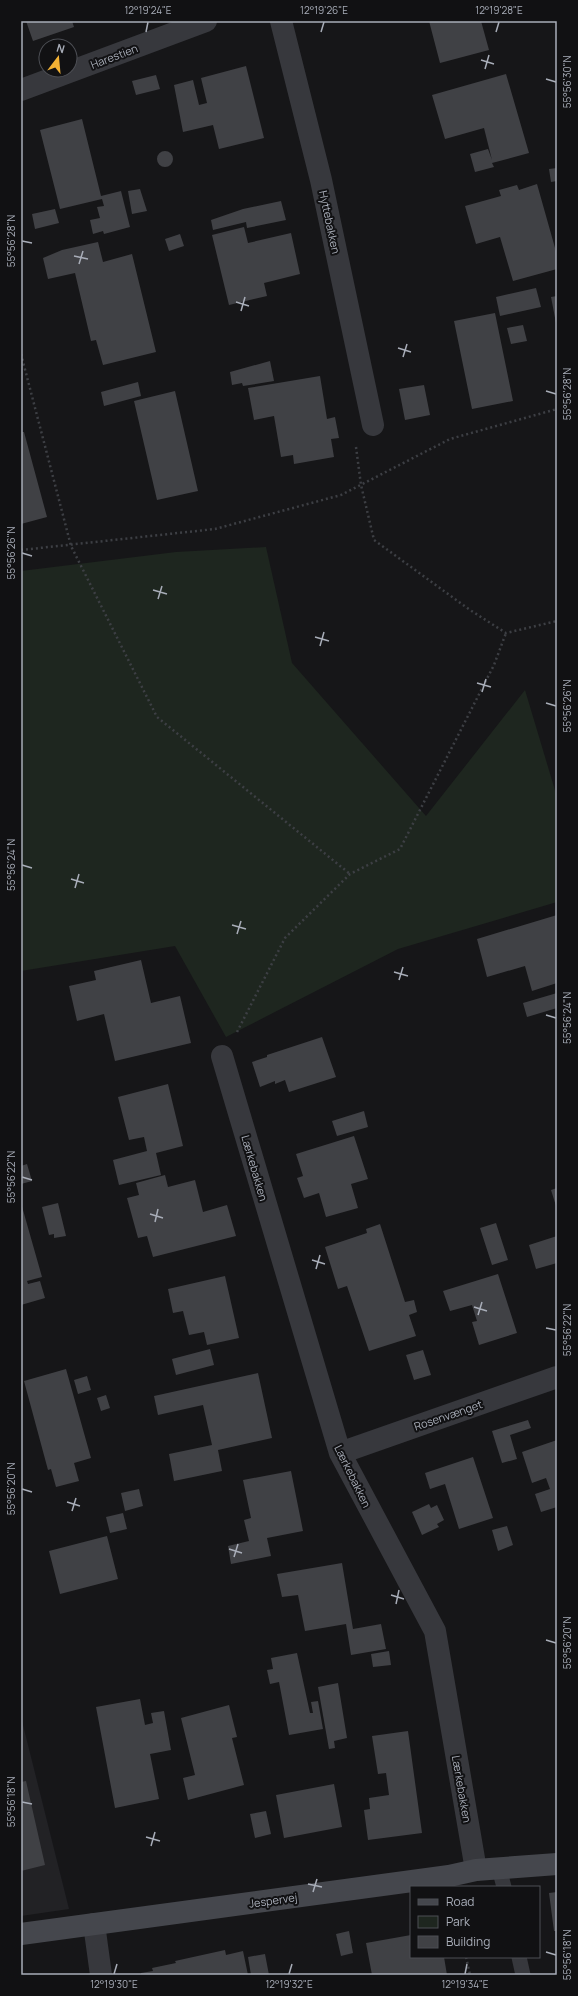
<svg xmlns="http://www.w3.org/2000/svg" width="578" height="1996" font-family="Manrope,sans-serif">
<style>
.built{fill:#222225}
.green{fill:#1e261f}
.building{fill:#404145}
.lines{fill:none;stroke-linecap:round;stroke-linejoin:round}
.path{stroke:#3d3f44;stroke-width:2.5;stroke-dasharray:2 3;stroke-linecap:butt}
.lane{stroke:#37383d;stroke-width:15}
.street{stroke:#37383d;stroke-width:22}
.secondary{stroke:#45474d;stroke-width:22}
.ticks{fill:none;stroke:#a8adb8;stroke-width:1.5}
.labels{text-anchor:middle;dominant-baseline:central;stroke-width:4;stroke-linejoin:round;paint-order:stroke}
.street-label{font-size:11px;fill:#a8adb8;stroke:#111113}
.neatline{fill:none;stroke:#a8adb8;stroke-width:1.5}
.ticks-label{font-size:10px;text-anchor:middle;fill:#a8adb8}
</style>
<rect width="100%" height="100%" fill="#161618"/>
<!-- built -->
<path class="built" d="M21,1717L69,1909L21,1916Z"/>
<!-- green -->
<path class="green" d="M266,547L292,663L426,816L525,690L557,797V902L398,949L226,1037L175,946L21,971V571L176,552Z"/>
<!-- building -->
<path class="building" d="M26,21H72L74,27L33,41Z
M429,21H481L489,50L440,63Z
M246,66L264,138L219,149L213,125L183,132L174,85L193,80L199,105L207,103L201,78Z
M506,74L529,153L492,163L494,167L475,172L470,154L488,149L492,160L484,128L445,139L432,95Z
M156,75L160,89L136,95L132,81Z
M82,119L101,196L121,191L130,227L104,234L103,231L93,234L90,220L100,218L97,207L104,206L102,199L60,209L40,130Z
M157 159a8 8 0 1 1 16 0a8 8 0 1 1-16 0Z
M557,168V181L551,182L549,169Z
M537,184L557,255V269L513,281L500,237L476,244L465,206L501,196L499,190L517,185L519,190Z
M140,189L147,211L132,214L128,191Z
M281,201L286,220L247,228L246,222L213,230L211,220L243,209Z
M55,209L59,223L35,229L32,214Z
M244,227L248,243L291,233L300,274L264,283L267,296L229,305L212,235Z
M180,234L184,246L169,251L165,239Z
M98,242L103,262L132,254L156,352L103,365L96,340L91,341L75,273L48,279L43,258L62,250Z
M536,288L541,307L500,316L496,297Z
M557,296V323H556L551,297Z
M495,313L513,401L472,409L454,321Z
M523,325L527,341L511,344L507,328Z
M270,361L274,381L243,386L242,383L232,385L230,372Z
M320,376L327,419L335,417L339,438L331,439L334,457L294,464L293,455L281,457L274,416L254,420L248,388Z
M138,382L141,396L104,406L101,392Z
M424,385L430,415L405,420L399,389Z
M175,391L198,491L157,500L134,401Z
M21,432H24L47,517L21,524Z
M557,915V983L532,991L525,966L487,977L477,939Z
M141,960L151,1003L180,996L191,1043L115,1061L104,1014L77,1021L69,986L96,980L94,971Z
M557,993V1008L527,1017L523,1003Z
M322,1037L336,1077L289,1092L285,1080L275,1084V1081L260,1087L252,1062L267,1057V1055Z
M168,1084L183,1146L156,1153L161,1175L119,1185L113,1160L147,1151L144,1137L129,1140L118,1097Z
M364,1111L368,1127L337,1136L332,1121Z
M354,1136L368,1179L351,1184L358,1208L326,1217L319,1193L304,1198L297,1178L303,1176L296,1154Z
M27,1164L32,1181L21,1184V1166Z
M165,1175L168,1187L195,1180L203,1212L227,1205L236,1236L153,1257L147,1236L138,1238L127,1198L139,1195L136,1183Z
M557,1188V1209L551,1190Z
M21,1203L42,1277L27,1281L28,1284L40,1281L45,1298L21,1305Z
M58,1203L66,1236L54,1238V1234L49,1235L42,1207Z
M496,1223L508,1260L492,1265L480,1228Z
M380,1224L405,1302L414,1300L417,1312L409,1315L416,1336L369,1351L347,1286L338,1289L325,1247L367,1233L366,1229Z
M557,1236V1263L536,1269L529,1245Z
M498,1274L517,1333L479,1345L472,1322L477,1321L472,1305L450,1311L443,1291Z
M225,1276L239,1338L207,1345L204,1332L189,1335L183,1311L173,1313L168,1289Z
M210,1349L214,1365L176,1375L172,1359Z
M423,1350L431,1375L414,1380L406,1355Z
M66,1369L91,1458L74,1463L79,1481L56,1487L51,1469L48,1470L24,1381Z
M258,1373L272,1438L218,1450L222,1471L174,1481L169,1454L212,1445L203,1405L158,1415L154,1396Z
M87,1376L91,1390L78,1394L74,1380Z
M106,1395L110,1408L101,1411L97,1398Z
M528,1420L531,1428L510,1435L517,1459L502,1463L492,1431Z
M557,1440V1507L541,1512L535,1494L550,1489L546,1478L532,1483L522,1452Z
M473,1457L493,1518L459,1529L445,1484L430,1489L425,1473Z
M291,1471L303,1531L267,1538L271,1556L231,1564L228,1546L249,1541L244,1520L251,1518L243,1480Z
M139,1489L143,1506L125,1511L121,1493Z
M429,1504L431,1508L437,1505L444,1520L437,1524L439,1527L422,1535L412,1512Z
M123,1513L127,1529L110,1533L106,1517Z
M507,1526L513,1545L498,1551L492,1530Z
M107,1536L118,1579L60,1594L49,1551Z
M342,1563L353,1629L381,1624L386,1649L351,1655L346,1624L305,1631L298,1595L282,1597L277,1574Z
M389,1651L391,1665L373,1667L371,1654Z
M297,1653L310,1713H313L311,1702L318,1701L323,1729L289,1735L279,1682L270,1684L267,1670L273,1669L271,1658Z
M338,1683L347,1738L334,1741L335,1748L329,1749L318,1687Z
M140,1699L145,1725L153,1723L151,1713L164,1711L171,1750L150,1754L159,1799L115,1808L96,1707Z
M229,1705L237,1737L232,1738L244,1785L188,1800L183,1778L195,1775L181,1718Z
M408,1731L422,1833L368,1840L364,1810L370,1809L369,1798L389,1795L386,1773L378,1774L372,1736Z
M26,1781L45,1865L21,1871V1782Z
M334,1784L342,1827L284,1838L276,1795Z
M266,1811L271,1834L255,1838L250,1814Z
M557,1892V1931H554L549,1893Z
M349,1931L353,1953L341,1956L336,1934Z
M411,1935V1957H444L447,1975H372L366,1943Z
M225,1950L226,1955L243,1951L248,1975H141V1973L153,1971L152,1968L176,1963L175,1961Z
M265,1954L269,1975H251L248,1957Z"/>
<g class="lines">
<!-- path -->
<path class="path" d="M21,354L71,546L157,717L350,874
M356,447L361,485L374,540L470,610L506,633L557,621
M21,550L215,529L341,495L450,439L557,409
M237,1032L285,938L350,874L400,849L494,665L506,633
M466,1957L470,1975"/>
<!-- lane -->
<path class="lane" d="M499,1868L504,1887
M519,1957L523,1975"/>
<!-- street -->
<path class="street" d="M281,21L321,180L373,425
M21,90L206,21
M222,1056L340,1453L435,1631L476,1870
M340,1453L557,1377
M94,1924L101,1975"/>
<!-- secondary -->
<path class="secondary" d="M21,1934L449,1876L476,1870L557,1864"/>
</g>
<!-- ticks -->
<path class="ticks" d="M146,32L148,22M321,32L324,22M496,32L499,22M481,60L494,64M485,69L489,55M546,79L556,82M22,241L32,243M74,256L88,259M79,264L83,251M236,302L249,306M241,311L245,297M398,348L411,352M403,357L407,344M546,391L556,394M22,553L32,556M153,590L167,594M158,599L162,586M315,637L329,641M320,646L324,632M477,683L491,687M482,692L486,679M546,703L556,706M22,865L32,868M71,879L84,883M75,888L79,874M232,925L246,929M237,934L241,921M394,972L408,976M399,980L403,967M546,1015L556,1018M22,1177L32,1180M150,1214L163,1218M155,1222L158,1209M312,1260L325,1264M316,1269L320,1255M474,1307L487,1311M478,1315L482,1302M546,1328L556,1330M22,1489L32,1492M67,1502L80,1506M72,1511L76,1498M229,1549L242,1553M234,1557L238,1544M391,1595L404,1599M396,1604L399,1590M546,1640L556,1643M22,1802L32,1804M146,1837L160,1841M151,1846L155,1832M308,1884L322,1887M313,1892L317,1879M546,1952L556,1955M114,1974L117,1964M289,1974L292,1964M465,1974L467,1964"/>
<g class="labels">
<!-- street labels -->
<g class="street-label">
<text transform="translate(114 56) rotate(-21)">Harestien</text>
<text transform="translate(330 222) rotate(78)">Hyttebakken</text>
<text transform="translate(255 1168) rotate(74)">Lærkebakken</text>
<text transform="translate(448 1415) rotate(-19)">Rosenvænget</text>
<text transform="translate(353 1476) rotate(64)">Lærkebakken</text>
<text transform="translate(462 1789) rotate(80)">Lærkebakken</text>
<text transform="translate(273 1900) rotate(-8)">Jespervej</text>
</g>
</g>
<!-- border -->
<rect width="578" height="1996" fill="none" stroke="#111113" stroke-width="44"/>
<!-- legend -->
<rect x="410" y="1886" width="130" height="72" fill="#111113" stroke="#4d4f55"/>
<rect x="418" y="1899" width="20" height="6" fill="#45474d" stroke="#4d4f55"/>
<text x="446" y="1906" font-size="12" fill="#a8adb8">Road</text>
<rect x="418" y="1916" width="20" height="12" fill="#1e261f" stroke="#4d4f55"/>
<text x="446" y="1926" font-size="12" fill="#a8adb8">Park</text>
<rect x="418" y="1936" width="20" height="12" fill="#404145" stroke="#4d4f55"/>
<text x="446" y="1946" font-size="12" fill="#a8adb8">Building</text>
<!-- north arrow -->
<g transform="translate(58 58) rotate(16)"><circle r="19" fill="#111113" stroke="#4d4f55"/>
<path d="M0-3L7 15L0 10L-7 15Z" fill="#f2b134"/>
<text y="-6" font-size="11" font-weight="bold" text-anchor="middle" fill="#a8adb8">N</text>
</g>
<rect x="22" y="22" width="534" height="1952" class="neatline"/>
<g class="ticks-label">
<text x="148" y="14">12°19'24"E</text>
<text x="324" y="14">12°19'26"E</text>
<text x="499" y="14">12°19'28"E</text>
<text transform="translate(567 82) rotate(-90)" y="4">55°56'30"N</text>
<text transform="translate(11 241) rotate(-90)" y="4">55°56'28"N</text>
<text transform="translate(567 394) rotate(-90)" y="4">55°56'28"N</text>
<text transform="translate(11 553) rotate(-90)" y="4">55°56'26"N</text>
<text transform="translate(567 706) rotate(-90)" y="4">55°56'26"N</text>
<text transform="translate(11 865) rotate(-90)" y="4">55°56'24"N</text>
<text transform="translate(567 1018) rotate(-90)" y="4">55°56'24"N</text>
<text transform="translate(11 1177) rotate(-90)" y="4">55°56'22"N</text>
<text transform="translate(567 1330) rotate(-90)" y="4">55°56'22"N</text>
<text transform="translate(11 1489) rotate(-90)" y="4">55°56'20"N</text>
<text transform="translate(567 1643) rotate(-90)" y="4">55°56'20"N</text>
<text transform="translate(11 1802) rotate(-90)" y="4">55°56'18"N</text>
<text transform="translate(567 1955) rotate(-90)" y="4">55°56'18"N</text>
<text x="114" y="1988">12°19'30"E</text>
<text x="289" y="1988">12°19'32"E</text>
<text x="465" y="1988">12°19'34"E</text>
</g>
</svg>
